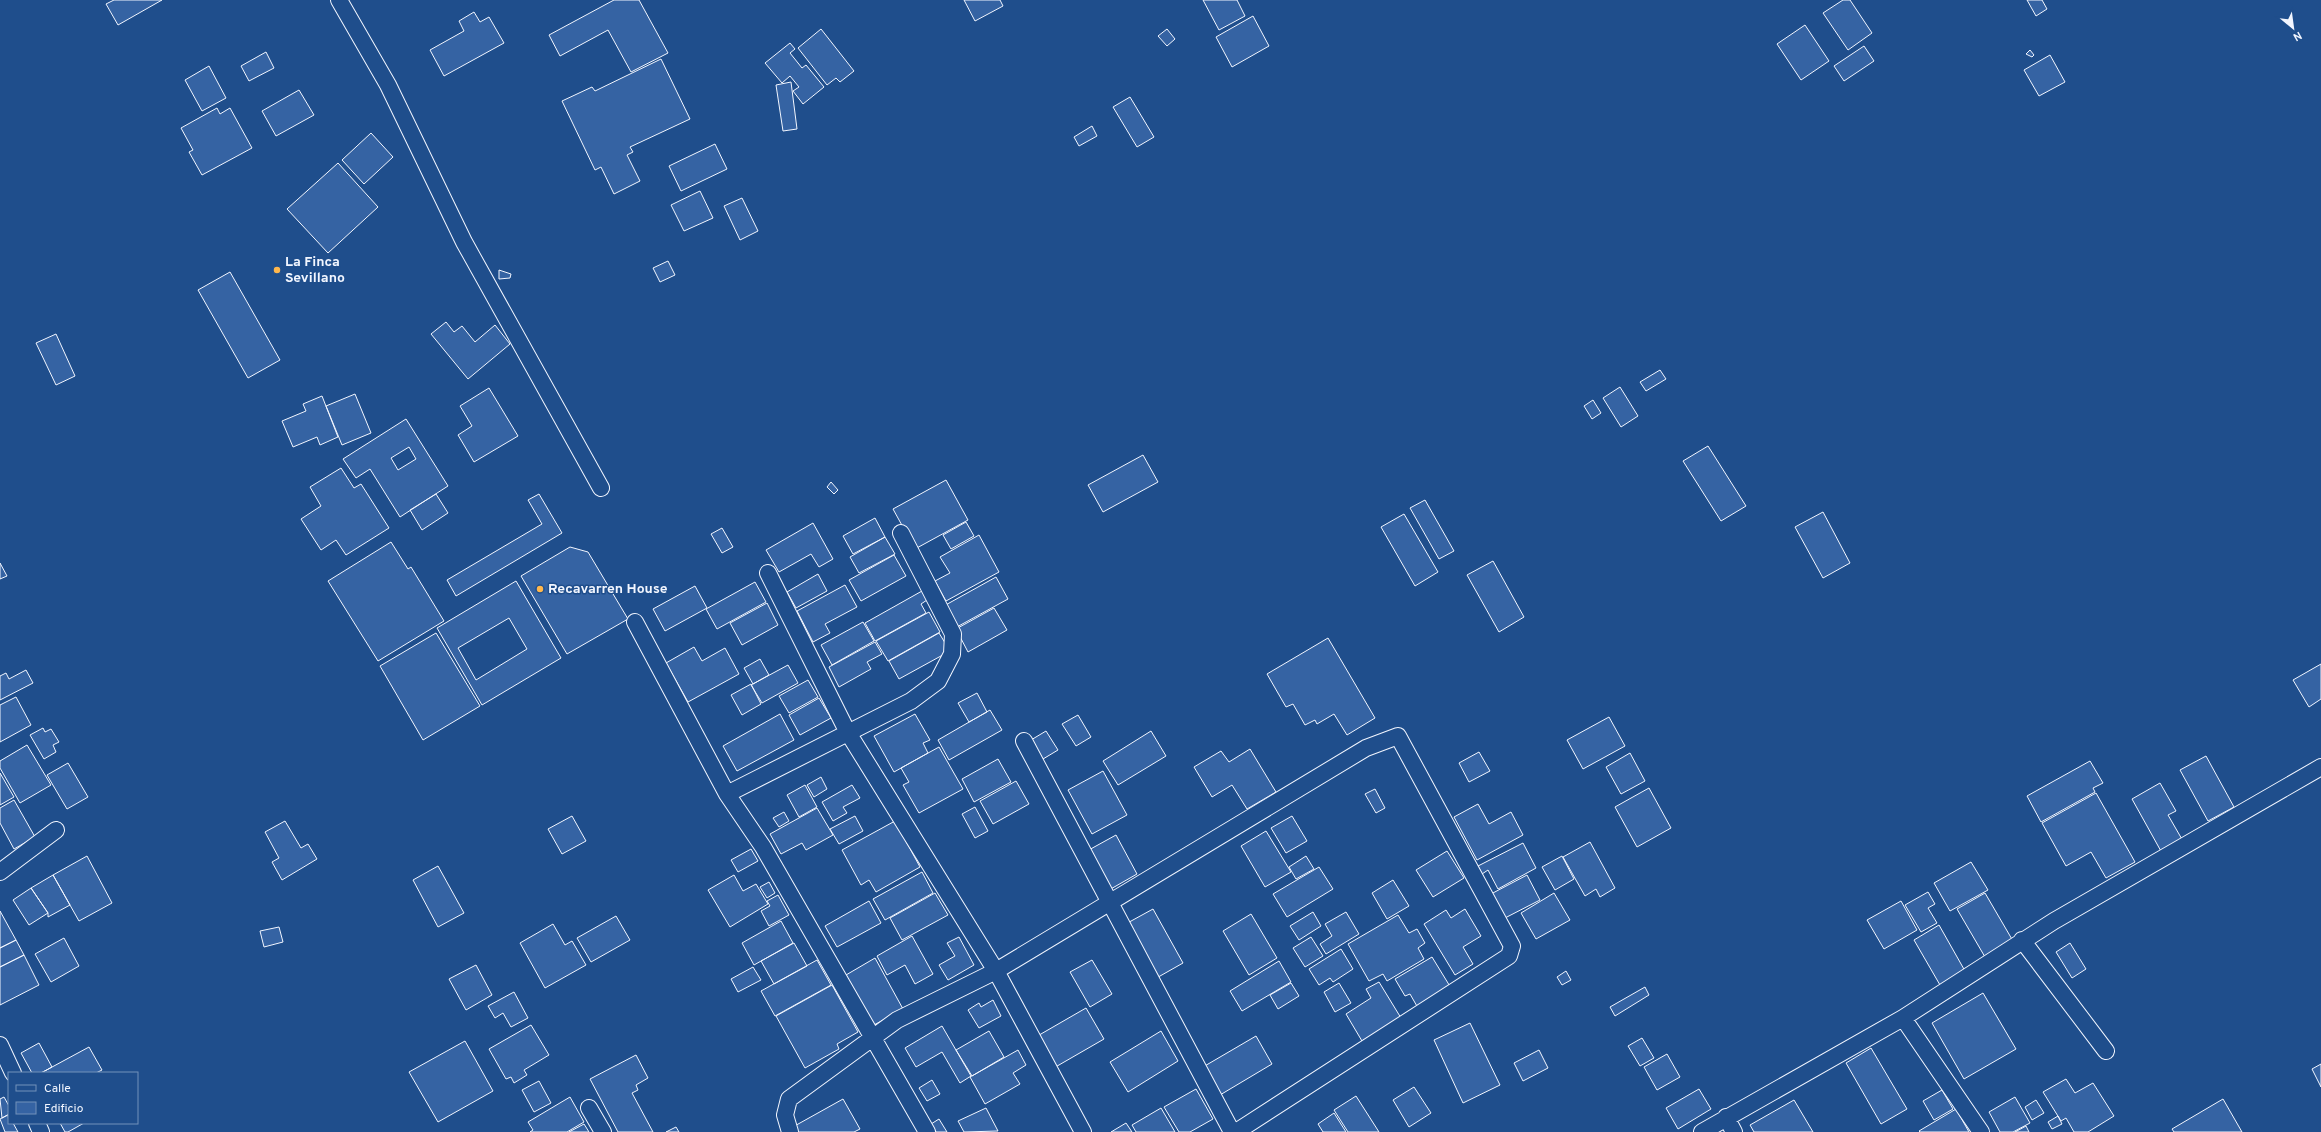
<svg xmlns="http://www.w3.org/2000/svg" width="2321" height="1132" font-family="Overpass,sans-serif">
<style>
.building{fill:#3563a3;stroke:#f2f6ff;fill-rule:evenodd}
.lines{fill:none;stroke-linecap:round;stroke-linejoin:round}
.minor-casing{stroke:#f2f6ff;stroke-width:18}
.minor{stroke:#1f4e8c;stroke-width:16}
.poi-dot{fill:#ffb74d;stroke:#1f4e8c;stroke-width:1.5}
.labels{text-anchor:middle;dominant-baseline:central;stroke-width:3;stroke-linejoin:round;paint-order:stroke}
.poi-label{font-size:14px;font-weight:bold;fill:#f2f6ff;stroke:#1f4e8c;text-anchor:start}
</style>
<rect width="100%" height="100%" fill="#1f4e8c"/>
<!-- building -->
<path class="building" d="M114,0H162L118,25L106,4Z
M614,0H639L668,53L631,72L608,30L560,56L549,35Z
M964,0H1000L1003,6L975,21Z
M1203,0H1237L1245,16L1219,30Z
M1843,0H1850L1872,33L1848,50L1823,13Z
M2027,0H2042L2047,9L2036,16Z
M474,12L480,22L489,17L504,43L444,76L430,50L464,31L459,21Z
M1253,16L1269,46L1232,67L1216,37Z
M1805,25L1829,61L1801,80L1777,44Z
M821,29L854,71L840,82L836,78L827,85L798,48Z
M1167,29L1175,39L1167,46L1158,36Z
M790,43L795,49L790,53L802,68L806,65L824,87L803,104L793,91L799,87L790,76L782,83L765,63Z
M1864,46L1874,61L1844,81L1834,66Z
M2030,50L2034,55L2032,57L2026,54Z
M266,52L274,68L249,81L241,66Z
M2050,55L2065,82L2039,96L2024,70Z
M661,59L690,119L630,147L633,152L627,155L640,181L614,194L601,167L595,170L562,101L592,87L595,91Z
M209,66L226,98L202,111L185,80Z
M791,82L797,129L783,131L776,85Z
M299,90L314,115L276,136L262,111Z
M1130,97L1154,137L1137,147L1113,107Z
M217,108L220,114L230,108L252,148L202,175L189,152L193,150L181,128Z
M1092,126L1097,136L1079,146L1074,137Z
M371,133L393,157L364,184L342,160Z
M715,144L727,169L681,191L669,166Z
M338,163L378,207L328,253L287,209Z
M700,191L713,218L684,231L671,205Z
M742,198L758,231L740,240L724,206Z
M668,261L675,275L660,282L653,268Z
M499,270L511,274L510,278L499,279Z
M230,272L280,360L248,378L198,290Z
M446,322L454,332L462,326L475,342L495,325L510,344L468,379L431,334Z
M56,334L75,376L56,385L36,343Z
M1660,370L1666,379L1646,391L1640,382Z
M1620,387L1638,416L1621,427L1603,398Z
M489,388L518,436L474,462L458,435L472,426L460,406Z
M355,394L371,433L342,445L326,406Z
M322,396L338,437L320,445L317,437L293,447L282,421L306,411L303,404Z
M1593,400L1601,413L1592,419L1584,406Z
M406,419L448,486L400,517L370,469L356,478L343,459ZM409,447L416,459L398,470L391,458Z
M1708,446L1746,506L1721,521L1683,461Z
M1143,455L1158,482L1103,512L1088,485Z
M341,468L354,488L361,484L389,528L346,555L336,540L321,550L301,519L321,506L310,487Z
M946,480L968,520L915,549L893,509Z
M831,482L838,490L834,494L827,487Z
M436,494L448,513L422,530L410,510Z
M539,494L562,533L456,596L447,580L542,524L528,500Z
M1425,500L1454,551L1439,559L1410,508Z
M1823,512L1850,563L1823,578L1795,527Z
M1404,514L1438,572L1415,586L1381,527Z
M875,518L885,537L853,554L843,536Z
M966,522L974,536L951,549L943,535Z
M813,523L833,559L819,567L811,554L779,572L766,550Z
M722,528L733,547L722,553L711,534Z
M979,535L999,572L946,601L935,581L950,573L940,557Z
M885,537L895,554L859,573L850,557Z
M391,542L408,569L411,567L444,621L378,661L328,581Z
M570,547L588,552L628,619L567,654L521,576Z
M894,555L906,576L861,601L849,580Z
M1493,561L1524,617L1499,632L1467,575Z
M0,563L7,576L0,579Z
M818,574L827,591L796,608L787,592Z
M996,577L1008,599L955,628L942,607Z
M516,581L561,658L482,705L437,628ZM509,618L527,649L476,680L458,648Z
M755,582L766,602L717,629L706,609Z
M845,585L857,607L825,624L830,633L813,642L797,611Z
M695,586L707,608L665,631L653,609Z
M922,591L927,600L921,604L926,613L875,641L865,623Z
M767,603L778,625L742,645L730,623Z
M994,608L1007,630L968,652L956,629Z
M929,612L940,632L888,661L876,641Z
M863,622L874,641L832,665L821,645Z
M436,633L480,706L423,740L380,666Z
M939,633L950,651L899,679L889,661Z
M1328,638L1375,718L1347,735L1334,714L1317,724L1315,720L1305,725L1293,704L1286,707L1267,674Z
M875,642L882,654L867,662L871,669L839,687L829,667Z
M694,647L702,661L725,648L739,674L688,702L666,663Z
M760,659L769,675L753,684L744,668Z
M2321,664V699L2309,707L2293,680Z
M788,665L798,683L762,703L751,685Z
M26,670L33,683L0,700V676L6,673L9,679Z
M808,680L818,697L789,713L779,696Z
M751,684L761,704L742,715L731,695Z
M977,693L987,712L969,722L958,703Z
M16,697L31,725L0,742V705Z
M819,698L831,718L800,735L789,715Z
M990,710L1002,730L949,760L938,740Z
M780,714L794,740L737,771L723,746Z
M915,714L930,740L923,743L928,753L894,772L874,736Z
M1078,715L1091,737L1076,746L1062,724Z
M1609,717L1625,746L1583,769L1567,740Z
M43,728L45,732L51,729L59,742L53,745L56,752L44,759L30,735Z
M1046,731L1058,750L1043,759L1031,740Z
M1151,731L1166,756L1118,785L1103,761Z
M27,745L51,785L20,803L0,768V761Z
M939,747L963,789L919,813L903,785L909,782L901,768Z
M1250,749L1276,792L1247,809L1232,785L1212,797L1194,767L1221,751L1229,762Z
M1479,752L1490,771L1469,782L1459,763Z
M1630,753L1645,781L1621,794L1606,767Z
M2206,756L2234,807L2208,821L2180,770Z
M998,759L1011,782L974,802L962,779Z
M2090,761L2103,783L2093,788L2095,792L2041,822L2027,796Z
M68,763L88,797L67,809L47,775Z
M1103,771L1127,815L1092,834L1068,790Z
M0,773L14,797L0,805Z
M821,777L827,789L814,797L807,785Z
M1016,781L1029,804L993,824L980,801Z
M2160,783L2176,811L2168,815L2183,841L2162,853L2132,799Z
M805,785L817,807L799,817L787,795Z
M852,785L860,798L843,807L847,813L833,821L822,802Z
M1649,788L1671,828L1637,847L1615,807Z
M1375,789L1385,808L1376,813L1365,794Z
M2096,793L2135,862L2106,878L2091,852L2066,866L2042,823Z
M14,800L35,837L14,849L0,823V808Z
M1478,804L1489,824L1511,812L1523,835L1477,860L1454,817Z
M975,807L988,831L975,838L962,814Z
M817,808L833,835L806,850L802,843L781,854L770,834Z
M784,812L789,821L779,827L773,818Z
M572,816L586,841L562,854L548,829Z
M855,816L863,831L839,844L830,829Z
M1292,816L1307,841L1286,853L1271,828Z
M285,821L301,848L308,844L317,859L282,880L272,862L279,858L265,832Z
M895,821L920,867L876,892L869,880L861,885L842,850Z
M1266,831L1291,872L1265,887L1241,846Z
M1116,835L1137,874L1109,890L1087,851Z
M1590,842L1615,888L1600,897L1596,889L1585,896L1563,857Z
M1523,843L1536,868L1498,889L1488,870L1482,874L1478,866Z
M751,849L758,861L738,872L731,860Z
M1447,851L1464,878L1433,897L1416,870Z
M87,856L112,903L79,921L53,875Z
M1306,856L1314,869L1296,879L1289,867Z
M1562,856L1574,879L1555,890L1542,867Z
M1971,862L1988,890L1950,911L1934,883Z
M438,866L464,913L438,927L413,880Z
M1319,867L1333,889L1287,917L1273,894Z
M922,872L933,893L885,920L873,899Z
M53,875L70,905L48,917V913L31,888Z
M734,875L743,891L756,884L768,904L730,927L708,890Z
M1527,875L1540,900L1503,919L1491,894Z
M1393,880L1409,906L1387,919L1372,893Z
M769,882L775,893L767,898L760,887Z
M31,888L48,913L29,925L13,900Z
M1928,892L1935,904L1928,908L1937,923L1921,932L1905,905Z
M935,893L948,915L902,940L890,918Z
M1554,893L1570,920L1536,939L1521,913Z
M1985,893L2013,941L1985,957L1957,909Z
M778,895L789,915L769,926L761,911L770,906L767,901Z
M869,901L881,923L837,947L825,926Z
M1901,901L1917,930L1884,949L1867,920Z
M1153,909L1183,963L1153,980L1122,926Z
M1465,909L1481,936L1463,947L1473,964L1455,975L1424,924L1446,910L1451,918Z
M0,911L16,940L0,948Z
M1313,912L1321,926L1299,940L1290,926Z
M1346,912L1359,934L1326,954L1320,944L1332,936L1325,924Z
M1251,914L1277,958L1249,975L1223,931Z
M1398,915L1409,933L1417,929L1425,943L1418,948L1424,959L1387,981L1383,974L1369,981L1348,944Z
M616,916L630,940L591,962L577,938Z
M781,921L793,943L754,965L742,943Z
M553,924L565,945L572,941L586,965L545,988L520,943Z
M1939,925L1965,971L1940,985L1914,940Z
M279,927L283,942L264,947L260,931Z
M912,936L933,974L915,984L905,965L887,975L877,956Z
M959,937L974,965L948,980L939,965L955,956L947,943Z
M1311,937L1323,956L1305,967L1293,948Z
M64,938L79,966L51,982L35,954Z
M16,940L24,955L0,967V948Z
M794,943L807,966L774,984L761,961Z
M2070,943L2086,969L2072,978L2056,952Z
M1341,949L1353,969L1333,982L1330,978L1319,985L1309,969Z
M24,955L39,985L0,1005V967Z
M1432,957L1451,988L1418,1008L1410,994L1405,996L1395,979Z
M875,958L903,1009L874,1025L846,975Z
M817,960L831,985L775,1016L761,991Z
M1092,960L1112,994L1090,1007L1070,972Z
M1279,961L1291,982L1242,1011L1230,991Z
M476,965L492,995L466,1010L449,979Z
M753,967L761,980L738,992L731,979Z
M1566,971L1571,980L1562,985L1557,977Z
M1379,982L1401,1018L1362,1041L1346,1014L1371,998L1366,989Z
M1291,983L1299,996L1278,1009L1270,995Z
M1339,983L1351,1003L1335,1012L1324,992Z
M832,985L858,1032L837,1044L839,1049L805,1068L776,1016Z
M1645,987L1649,995L1615,1016L1610,1007Z
M514,992L528,1018L511,1027L503,1013L495,1018L488,1006Z
M1983,993L2016,1049L1964,1079L1932,1023Z
M993,1000L1001,1016L979,1028L968,1010L979,1003L981,1007Z
M1086,1008L1104,1039L1052,1069L1034,1038Z
M1470,1023L1500,1085L1463,1103L1434,1040Z
M531,1025L549,1055L524,1070L527,1075L514,1083L511,1077L506,1079L489,1049Z
M942,1026L971,1076L960,1083L942,1052L916,1067L905,1048Z
M989,1031L1004,1057L972,1076L956,1050Z
M1161,1031L1178,1061L1128,1092L1110,1062Z
M1256,1036L1272,1064L1220,1095L1203,1067Z
M1642,1038L1654,1058L1640,1066L1628,1046Z
M465,1041L493,1091L438,1122L409,1072Z
M39,1043L52,1067L41,1073H32L21,1053Z
M89,1047L102,1070L96,1073H41Z
M1871,1048L1907,1109L1881,1124L1846,1063Z
M1018,1050L1026,1065L1013,1073L1020,1084L985,1104L970,1077Z
M1539,1050L1548,1068L1523,1081L1514,1063Z
M1667,1054L1680,1077L1657,1090L1644,1067Z
M636,1055L648,1078L636,1085L638,1090L632,1093L653,1132H618L590,1079Z
M2321,1064V1087L2312,1069Z
M2066,1079L2075,1093L2093,1083L2114,1116L2088,1132H2074L2066,1118L2061,1121L2043,1092Z
M932,1080L940,1094L927,1101L919,1088Z
M539,1081L551,1103L534,1112L522,1090Z
M1414,1087L1431,1113L1409,1127L1393,1100Z
M1196,1089L1213,1119L1190,1132H1179L1164,1107Z
M1699,1089L1711,1109L1678,1129L1666,1108Z
M1942,1090L1953,1109L1934,1120L1923,1101Z
M1356,1096L1379,1132H1348L1334,1110Z
M4,1097L9,1106V1114L2,1118L0,1099Z
M570,1097L584,1122L567,1132H530L533,1130L528,1122Z
M2015,1097L2030,1123L2013,1132H2000L1989,1112Z
M843,1099L860,1129L854,1132H793L791,1128Z
M2223,1099L2242,1132H2174L2172,1129Z
M1794,1100L1813,1132H1754L1750,1125Z
M2036,1100L2044,1113L2032,1120L2025,1107Z
M986,1108L998,1131L964,1132L958,1121Z
M1161,1108L1175,1132H1136L1132,1125Z
M1956,1109L1969,1132H1920L1919,1131Z
M1334,1113L1346,1132H1323L1318,1124Z
M8,1115L9,1123H13L18,1132H5L0,1119Z
M2058,1116L2062,1124L2052,1129L2048,1122Z
M939,1119L947,1132H936L931,1124Z
M60,1123H84L68,1132H65Z
M1126,1123L1132,1132H1111Z
M584,1124L589,1132H569Z
M2026,1126L2029,1132H2015Z
M676,1127L679,1132H666Z"/>
<g class="lines">
<!-- minor casing -->
<g class="minor-casing">
<path id="minor" d="M339,0L388,85L464,242L601,488
M768,573L847,731L996,971L1083,1132
M635,622L727,794L763,847L927,1132
M1024,741L1232,1132
M727,794L911,701L938,681L952,654L953,634L901,533
M0,872L56,830
M2022,940L2106,1051
M1903,1018L1981,1132
M0,1045L13,1073
M589,1108L603,1132
M1726,1117L1734,1132
M37,1123L41,1132
M790,1132L785,1115L789,1099L897,1020L996,971L1366,748L1398,736L1512,946L1509,956L1236,1132
M1702,1132L1903,1018L2054,921L2321,767"/>
</g>
<!-- minor -->
<use href="#minor" class="minor"/>
</g>
<!-- markers -->
<g class="poi-dot">
<circle cx="277" cy="270" r="4"/>
<circle cx="540" cy="589" r="4"/>
</g>
<g class="labels">
<!-- poi labels -->
<g class="poi-label">
<text x="285" y="262">La Finca<tspan x="285" dy="16">Sevillano</tspan></text>
<text x="548" y="589">Recavarren House</text>
</g>
</g>
<!-- legend -->
<rect x="8" y="1072" width="130" height="52" fill="#1f4e8c" stroke="#7391ba"/>
<rect x="16" y="1085" width="20" height="6" fill="#1f4e8c" stroke="#7391ba"/>
<text x="44" y="1092" font-size="12" fill="#f2f6ff">Calle</text>
<rect x="16" y="1102" width="20" height="12" fill="#3563a3" stroke="#7391ba"/>
<text x="44" y="1112" font-size="12" fill="#f2f6ff">Edificio</text>
<!-- north arrow -->
<g transform="translate(2293 28) rotate(151)" stroke="#1f4e8c" stroke-width="3" paint-order="stroke">
<path d="M0-3L7 15L0 10L-7 15Z" fill="#f2f6ff"/>
<text y="-6" font-size="11" font-weight="bold" text-anchor="middle" fill="#f2f6ff">N</text>
</g>
</svg>
